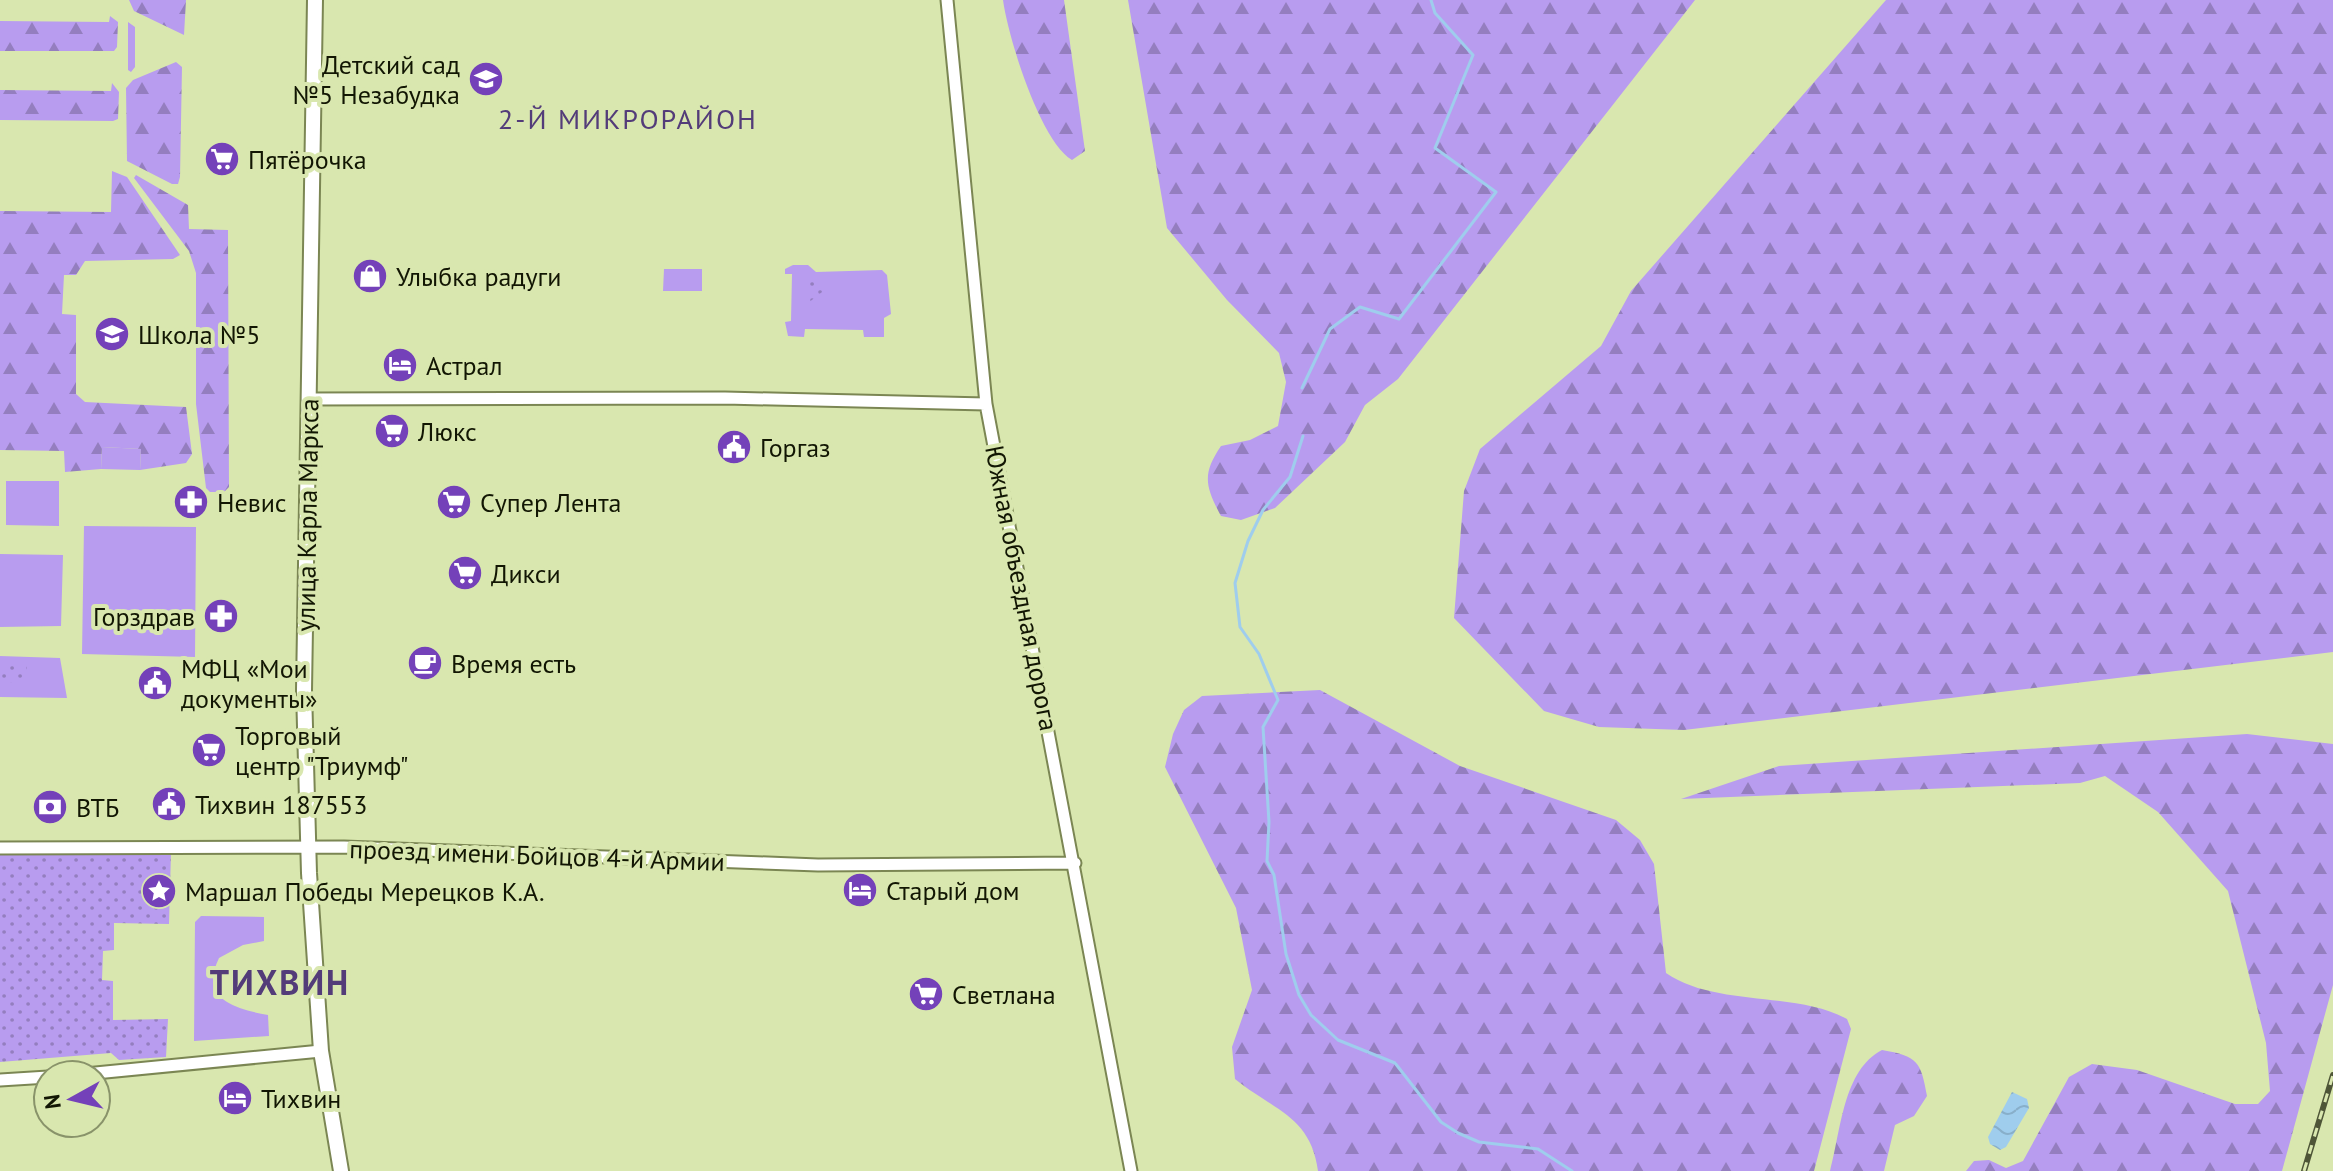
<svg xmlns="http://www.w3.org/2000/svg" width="2333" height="1171" font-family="'PT Sans',sans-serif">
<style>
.grass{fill:#b89cef}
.forest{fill:url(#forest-firs)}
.park{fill:url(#park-dots)}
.water{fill:url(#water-waves)}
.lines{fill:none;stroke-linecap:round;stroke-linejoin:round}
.stream{stroke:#9fcded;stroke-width:3}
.minor-casing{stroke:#7b8653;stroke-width:15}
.major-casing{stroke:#7b8653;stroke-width:18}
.minor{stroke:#fff;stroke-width:11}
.major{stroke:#fff;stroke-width:14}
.rail-casing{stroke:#4e5537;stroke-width:6}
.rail{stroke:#d9e7af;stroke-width:3;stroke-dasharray:9;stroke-linecap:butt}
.labels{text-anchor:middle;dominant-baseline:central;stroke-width:8;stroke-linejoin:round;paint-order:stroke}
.poi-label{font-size:26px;fill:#121603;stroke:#d9e7af;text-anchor:start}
.street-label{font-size:26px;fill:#121603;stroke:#d9e7af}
.neighbourhood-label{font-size:28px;letter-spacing:2px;fill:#533c79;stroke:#d9e7af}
.district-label{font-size:34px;font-weight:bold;letter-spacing:2px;fill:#533c79;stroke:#d9e7af}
</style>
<defs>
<pattern id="forest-firs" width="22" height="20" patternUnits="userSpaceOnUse" patternTransform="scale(2)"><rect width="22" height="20" fill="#b89cef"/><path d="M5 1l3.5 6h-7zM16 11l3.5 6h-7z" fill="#947ebf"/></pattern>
<pattern id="park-dots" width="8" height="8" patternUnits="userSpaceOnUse" patternTransform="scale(2)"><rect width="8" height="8" fill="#b89cef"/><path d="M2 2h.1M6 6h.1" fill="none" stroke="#947ebf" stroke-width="1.8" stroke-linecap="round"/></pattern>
<pattern id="water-waves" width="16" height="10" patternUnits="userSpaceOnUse" patternTransform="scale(2)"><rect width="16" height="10" fill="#9fcded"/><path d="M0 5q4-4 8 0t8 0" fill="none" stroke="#88afca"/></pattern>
</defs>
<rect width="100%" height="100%" fill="#d9e7af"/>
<!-- grass -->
<path class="grass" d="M128,22L135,27V67L131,72L128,70Z
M793,265H808L816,272L882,270L887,275L891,314L884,318V337H864L863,330L805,329L804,337L788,336L785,322L791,321L792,274H785V269Z
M664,269H702V291H663Z
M102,447L141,449L140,470L101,469Z
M6,481H59V526L6,525Z
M84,526L196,527L195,657L82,654Z
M0,554L63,555L61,626L0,627Z
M0,656L60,658L67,698L0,697Z
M201,916L264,917V941L243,945L219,958C199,999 235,1009 268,1015L269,1036L194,1041L195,922Z"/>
<!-- forest -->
<path class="forest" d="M129,0H186L184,35L134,11Z
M1003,0H1064L1085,151L1072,160C1040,141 1008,37 1003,0Z
M1128,0H1695L1398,379L1365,405L1345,442L1275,508L1241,520L1221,516C1205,486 1202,474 1221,446L1250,440L1278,426L1286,382L1279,353L1227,300L1167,228Z
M1886,0H2333V652L1684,730L1599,727L1544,711L1454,618L1464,491L1480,449L1601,346L1631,291Z
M110,16L118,22L117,47L114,51H0V21L109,22Z
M176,62L182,67L180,177L178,184H172L127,161L126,88L133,80Z
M112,83L119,92L118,119L113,121L0,120V90L111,91Z
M112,171L127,177L180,255L173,259L85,261L76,275H64L62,314L76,315V394L85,402L186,407L192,454L186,463L140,470L141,449L102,447L101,469L65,472L64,451L0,450V211L111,212Z
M136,175L188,205L189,229L228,230L229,487L224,492H210L206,488L196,404V273L189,251L134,178Z
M1320,690L1460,766L1616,820L1640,840L1654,864L1666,973C1715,1007 1796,991 1847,1019L1851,1029L1814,1171H1318C1311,1116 1273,1110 1235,1079L1232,1047L1252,990L1236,908L1165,767L1173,734L1184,710L1202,696Z
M2247,734L2333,744V985L2282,1171H1966L1974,1161L1989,1160L2006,1168L2023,1161L2069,1077L2092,1064L2137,1070L2235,1104H2258L2270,1091L2266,1043L2228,891L2158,812L2105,776L2080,783L1681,799L1779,766Z
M1882,1050C1918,1056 1921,1062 1927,1096L1914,1116L1895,1125L1884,1171H1830C1841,1131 1843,1070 1882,1050Z"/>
<!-- park -->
<path class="park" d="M807,273L826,289L808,303Z
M0,664H27L26,676L0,687Z
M171,852L169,924L114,923V950L103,951L102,980L113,981V1020L168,1019L166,1057L119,1060L111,1053L0,1062V854Z"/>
<!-- water -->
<path class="water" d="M2012,1092L2027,1099L2029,1108L2006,1147L2000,1150L1990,1144L1988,1137Z"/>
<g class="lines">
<!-- stream -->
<path class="stream" d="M1302,388L1330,329L1360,307L1399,319L1496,192L1435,148L1473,55L1435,13L1431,0
M1303,436L1290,477L1263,510L1248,541L1235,583L1240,627L1259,654L1278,700L1263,727L1269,822L1267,861L1274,875L1286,954L1299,995L1311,1015L1338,1040L1395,1063L1441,1122L1458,1133L1479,1142L1538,1149L1572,1171"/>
<!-- minor casing -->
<g class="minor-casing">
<path id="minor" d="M947,0L986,404L1131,1171
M310,399L725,398L986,404
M0,848L344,847L818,865L1075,863
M75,1075L321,1051
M0,1080L48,1077"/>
</g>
<!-- major casing -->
<g class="major-casing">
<path id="major" d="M315,0L304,690L309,873L321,1051L341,1171"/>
</g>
<!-- minor -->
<use href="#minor" class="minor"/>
<!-- major -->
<use href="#major" class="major"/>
<!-- rail casing -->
<g class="rail-casing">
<path id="rail" d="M2304,1171L2333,1075"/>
</g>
<!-- rail -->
<use href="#rail" class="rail"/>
</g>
<!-- icons -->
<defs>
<g id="school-disc" transform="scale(1.8)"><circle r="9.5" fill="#7441b9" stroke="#d9e7af"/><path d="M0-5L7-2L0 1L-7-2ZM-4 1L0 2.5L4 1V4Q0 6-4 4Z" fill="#fff"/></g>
<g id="supermarket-disc" transform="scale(1.8)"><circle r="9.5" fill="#7441b9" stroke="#d9e7af"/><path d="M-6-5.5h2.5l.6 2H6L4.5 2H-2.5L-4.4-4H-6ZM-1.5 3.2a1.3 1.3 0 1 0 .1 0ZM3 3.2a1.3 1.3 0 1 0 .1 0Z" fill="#fff"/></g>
<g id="shop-disc" transform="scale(1.8)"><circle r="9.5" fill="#7441b9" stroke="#d9e7af"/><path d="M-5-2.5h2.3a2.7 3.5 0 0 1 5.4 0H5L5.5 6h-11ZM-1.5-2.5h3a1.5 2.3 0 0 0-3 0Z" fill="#fff"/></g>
<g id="hotel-disc" transform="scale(1.8)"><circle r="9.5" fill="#7441b9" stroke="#d9e7af"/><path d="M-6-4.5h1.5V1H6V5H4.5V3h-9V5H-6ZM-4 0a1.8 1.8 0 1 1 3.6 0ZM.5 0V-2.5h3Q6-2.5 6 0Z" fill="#fff"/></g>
<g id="civic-disc" transform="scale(1.8)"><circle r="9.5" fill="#7441b9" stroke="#d9e7af"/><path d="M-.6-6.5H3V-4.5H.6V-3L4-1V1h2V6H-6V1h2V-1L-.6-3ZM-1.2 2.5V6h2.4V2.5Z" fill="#fff"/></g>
<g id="pharmacy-disc" transform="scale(1.8)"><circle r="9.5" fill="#7441b9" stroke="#d9e7af"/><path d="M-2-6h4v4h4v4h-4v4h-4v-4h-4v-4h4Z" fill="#fff"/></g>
<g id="cafe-disc" transform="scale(1.8)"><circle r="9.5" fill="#7441b9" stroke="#d9e7af"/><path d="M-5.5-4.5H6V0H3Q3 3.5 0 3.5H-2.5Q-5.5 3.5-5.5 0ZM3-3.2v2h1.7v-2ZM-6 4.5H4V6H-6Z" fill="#fff"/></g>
<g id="bank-disc" transform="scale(1.8)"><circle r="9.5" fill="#7441b9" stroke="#d9e7af"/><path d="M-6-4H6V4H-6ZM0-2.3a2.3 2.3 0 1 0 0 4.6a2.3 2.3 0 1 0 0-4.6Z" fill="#fff"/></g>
<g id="sight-disc" transform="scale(1.8)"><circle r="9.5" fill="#7441b9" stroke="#d9e7af"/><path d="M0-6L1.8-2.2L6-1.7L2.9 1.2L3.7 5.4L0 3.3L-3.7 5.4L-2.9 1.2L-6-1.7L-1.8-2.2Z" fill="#fff"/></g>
</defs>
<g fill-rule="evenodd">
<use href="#school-disc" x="486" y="79"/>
<use href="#supermarket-disc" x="222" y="159"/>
<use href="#shop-disc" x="370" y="276"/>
<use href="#school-disc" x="112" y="334"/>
<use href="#hotel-disc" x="400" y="365"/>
<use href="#supermarket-disc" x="392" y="431"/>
<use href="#civic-disc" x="734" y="447"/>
<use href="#pharmacy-disc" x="191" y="502"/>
<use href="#supermarket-disc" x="454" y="502"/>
<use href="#supermarket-disc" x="465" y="573"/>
<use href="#pharmacy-disc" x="221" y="616"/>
<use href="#cafe-disc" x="425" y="663"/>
<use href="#civic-disc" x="155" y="683"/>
<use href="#supermarket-disc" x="209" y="750"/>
<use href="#civic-disc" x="169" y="804"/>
<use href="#bank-disc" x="50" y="807"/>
<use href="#hotel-disc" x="860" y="890"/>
<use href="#sight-disc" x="159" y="891"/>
<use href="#supermarket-disc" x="926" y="994"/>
<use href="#hotel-disc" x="235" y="1098"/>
</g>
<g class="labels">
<!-- poi labels -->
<g class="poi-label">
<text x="460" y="64" text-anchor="end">Детский сад<tspan x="460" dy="30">№5 Незабудка</tspan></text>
<text x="248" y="159">Пятёрочка</text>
<text x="396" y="276">Улыбка радуги</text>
<text x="138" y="334">Школа №5</text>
<text x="426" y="365">Астрал</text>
<text x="418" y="431">Люкс</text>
<text x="760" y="447">Горгаз</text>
<text x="217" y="502">Невис</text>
<text x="480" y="502">Супер Лента</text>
<text x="491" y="573">Дикси</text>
<text x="195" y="616" text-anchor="end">Горздрав</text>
<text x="451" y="663">Время есть</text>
<text x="181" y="668">МФЦ «Мои<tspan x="181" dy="30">документы»</tspan></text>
<text x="235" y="735">Торговый<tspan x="235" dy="30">центр "Триумф"</tspan></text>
<text x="195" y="804">Тихвин 187553</text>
<text x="76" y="807">ВТБ</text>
<text x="886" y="890">Старый дом</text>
<text x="185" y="891">Маршал Победы Мерецков К.А.</text>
<text x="952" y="994">Светлана</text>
<text x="261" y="1098">Тихвин</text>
</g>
<!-- street labels -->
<g class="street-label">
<text transform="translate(307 515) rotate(-89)">улица Карла Маркса</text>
<text transform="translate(1022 588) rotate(79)">Южная объездная дорога</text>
<text transform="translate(537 855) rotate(2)">проезд имени Бойцов 4-й Армии</text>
</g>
<!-- neighbourhood labels -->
<g class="neighbourhood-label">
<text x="628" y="118">2-Й МИКРОРАЙОН</text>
</g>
<!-- district labels -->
<g class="district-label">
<text x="280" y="982">ТИХВИН</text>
</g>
</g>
<!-- north arrow -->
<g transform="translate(72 1099) rotate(262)"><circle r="38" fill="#d9e7af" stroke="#89936a" stroke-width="2"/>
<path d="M0-6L14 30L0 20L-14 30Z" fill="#7441b9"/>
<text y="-12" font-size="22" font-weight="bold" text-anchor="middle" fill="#121603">N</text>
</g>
</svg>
